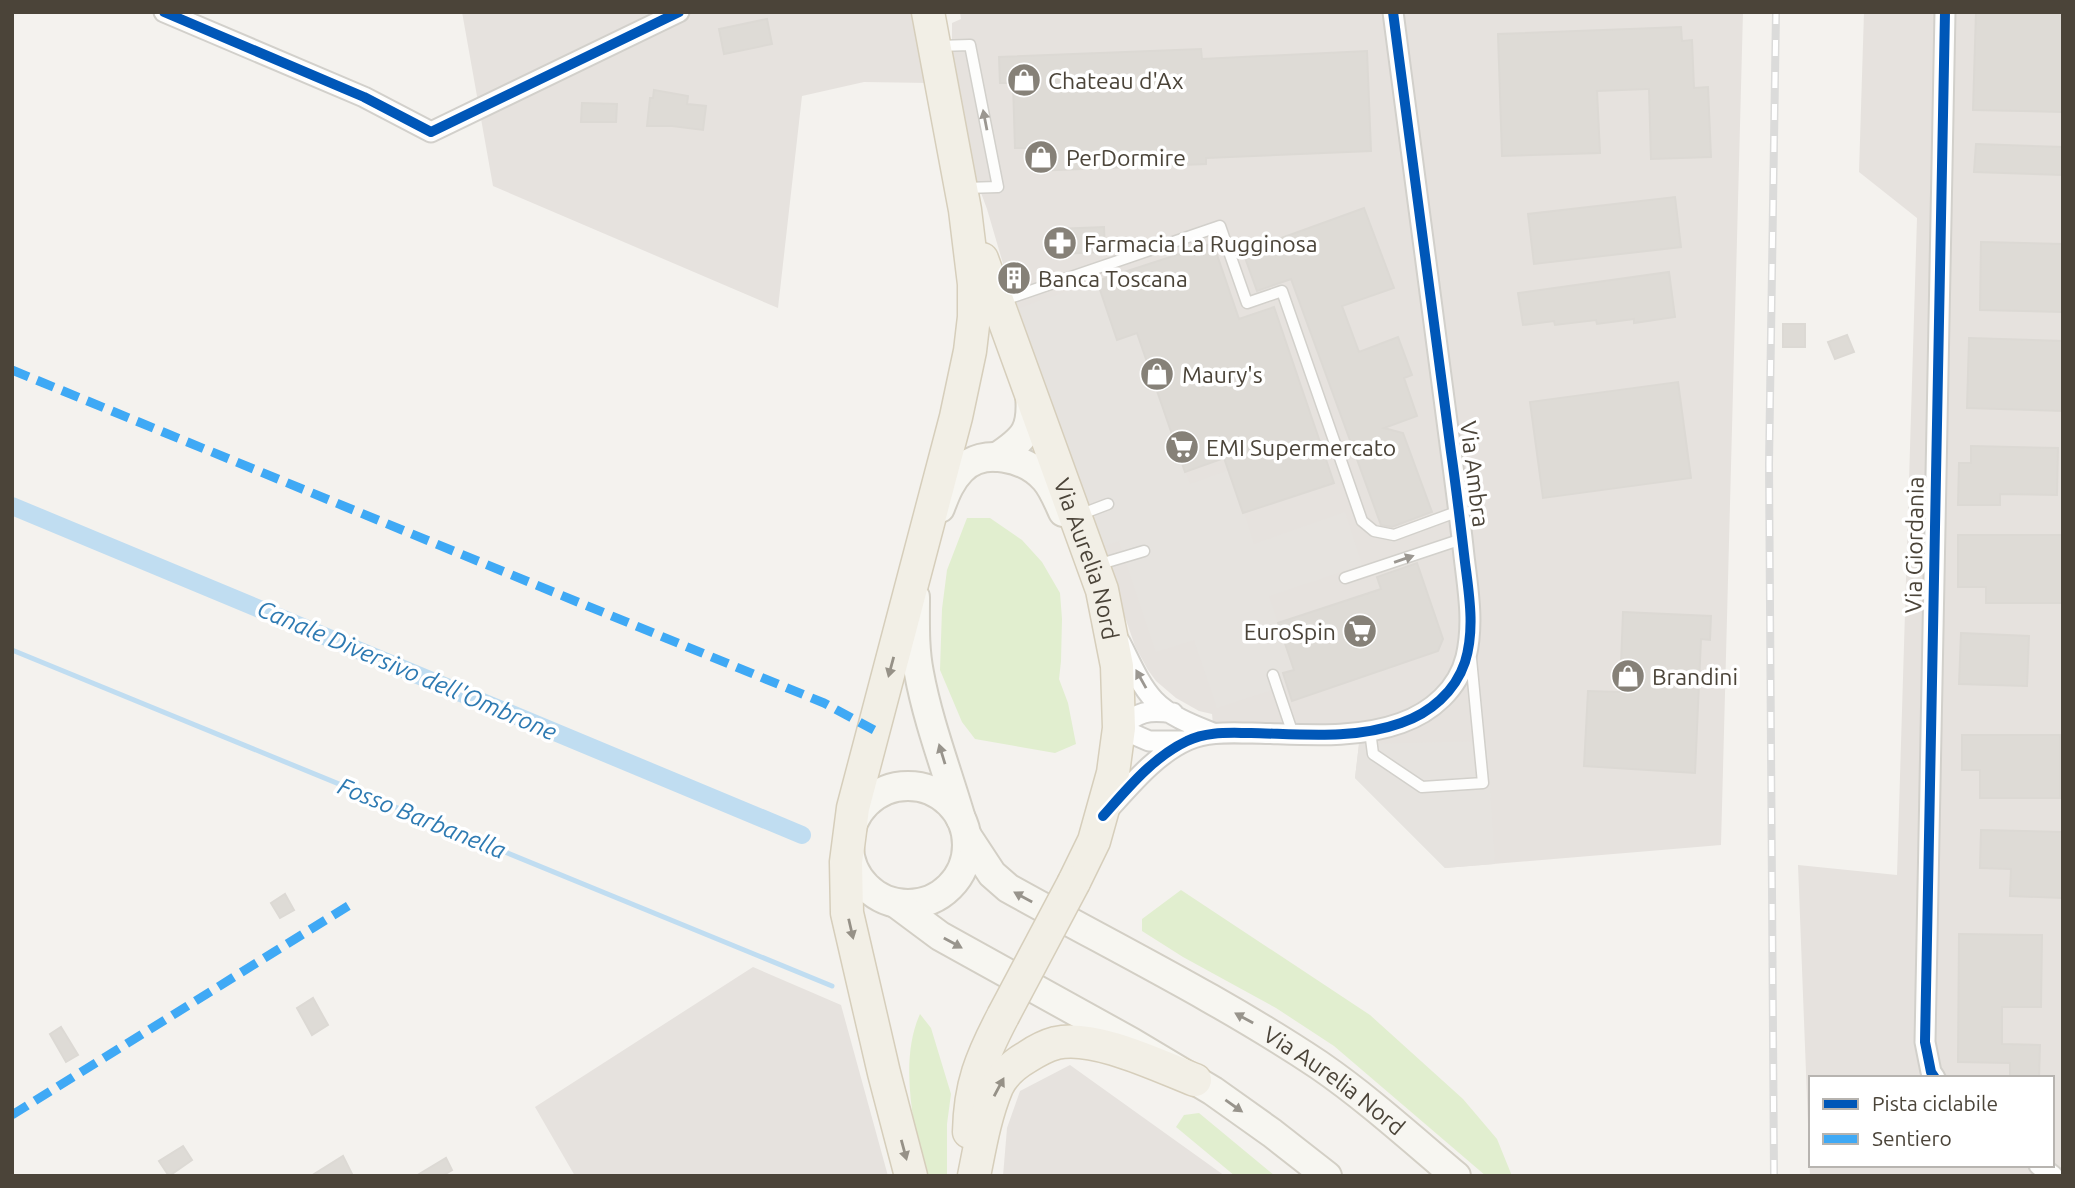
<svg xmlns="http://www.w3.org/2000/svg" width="2075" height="1188" font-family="Ubuntu,sans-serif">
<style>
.industrial{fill:#e6e2de;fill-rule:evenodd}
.green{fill:#e1eecf}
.parking{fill:#e6e3df}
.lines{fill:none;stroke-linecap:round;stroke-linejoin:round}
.stream{stroke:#c0ddf1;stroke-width:5}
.canal{stroke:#c0ddf1;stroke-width:18}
.building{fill:#dedbd6;stroke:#dcd9d4;stroke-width:2}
.service-casing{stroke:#d2d0cb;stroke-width:13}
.minor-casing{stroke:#d2d0cb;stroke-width:23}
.secondary-casing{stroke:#d3cfc5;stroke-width:32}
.primary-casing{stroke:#d6cebb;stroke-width:35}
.service{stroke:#fdfdfc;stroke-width:10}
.minor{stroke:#fdfdfc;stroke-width:19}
.secondary{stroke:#f7f6f1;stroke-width:28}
.primary{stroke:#f2efe6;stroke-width:32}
.rail-casing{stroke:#dbdbda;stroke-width:8}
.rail{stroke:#fff;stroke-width:5;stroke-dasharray:16;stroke-linecap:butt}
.primary-bridge-casing{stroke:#d6cebb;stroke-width:35;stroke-linecap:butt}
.primary-bridge{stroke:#f2efe6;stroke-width:32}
.quiet{stroke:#3fa9f5;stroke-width:9;stroke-dasharray:18 9;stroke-linecap:butt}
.cycleway-casing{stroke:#fff;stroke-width:15}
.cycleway{stroke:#0057b8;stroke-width:10}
.oneway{fill:#9b9791}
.oneway2{fill:#969187}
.oneway3{fill:#98948c}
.labels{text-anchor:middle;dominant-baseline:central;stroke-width:7;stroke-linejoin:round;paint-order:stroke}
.poi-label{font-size:23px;fill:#4b4439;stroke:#fff;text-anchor:start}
.street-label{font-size:23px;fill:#4b4439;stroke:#fff}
.water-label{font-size:24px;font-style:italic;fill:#2e7ab2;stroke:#fff}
</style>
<rect width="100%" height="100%" fill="#f4f2ee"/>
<!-- industrial -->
<path class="industrial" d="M462,12H917L930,83L864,82L802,96L778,308L493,186Z
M960,12H1743L1721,845L1445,868L1355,778L1359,744L1215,745L1212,714L1199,711L1176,698L1156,681L1148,670L1135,646L1004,267L987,209L977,182L963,121L952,54V23L961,19Z
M1864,12H2063V1176H1810L1798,865L1897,875L1917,218L1859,172ZM1811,1078H2052V1165H1811Z
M753,967L841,1005L888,1176H575L535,1107Z
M1070,1065L1225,1176H1003L1007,1128L1020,1091Z"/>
<!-- green -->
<path class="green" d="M967,518H990L1022,540L1042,562L1060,593L1062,619L1061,661L1059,679L1068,703L1076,744L1055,753L975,739L962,722L940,670L942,609L947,570Z
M1181,890L1370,1015L1463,1099L1497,1139L1512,1176H1486L1334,1046L1276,1008L1183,957L1142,931V919Z
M920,1014L931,1028L951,1094L947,1124V1176H926C913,1128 899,1060 920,1014Z
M1199,1113L1275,1176H1235L1176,1127L1184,1115Z"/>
<!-- parking -->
<path class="parking" d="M1222,268L1239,319L1274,307L1334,483L1244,513L1254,544L1345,512L1362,565L1269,596L1294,670L1283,673L1287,685L1217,708L1194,640L1156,652L1119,541L1101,547L1019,308L1097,281L1117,340L1138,333L1190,484L1229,470L1224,459L1208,464L1150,293Z
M1487,741L1495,864L1445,868L1355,778L1359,744Z"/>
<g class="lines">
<!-- stream -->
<path class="stream" d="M12,650L832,986"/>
<!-- canal -->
<path class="canal" d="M12,506L802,835"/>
</g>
<!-- building -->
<path class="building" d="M1976,12H2063V112L1973,110Z
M767,19L772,44L724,54L719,29Z
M1681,27L1682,41L1692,40L1694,88L1708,87L1711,157L1651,159L1649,89H1647L1597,91L1600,153L1502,156L1498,34Z
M1201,49L1202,59L1367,51L1371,151L1206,158V164L1033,171L1032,148H1015L1013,83H1000L999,57Z
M654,90L688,96L687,104L706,106L703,130L672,126H647L650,98H653Z
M582,103L617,104L616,122H581Z
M1976,144L2063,147V175L1974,172Z
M1675,197L1681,247L1534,264L1528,214Z
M1364,208L1394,288L1342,306L1359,352L1398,337L1412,375L1404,378L1417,416L1384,428L1403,433L1432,512L1392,527L1381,525L1291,279L1257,291L1243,252Z
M1104,227L1105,252L1057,254L1056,229Z
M1981,242L2063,244V312L1980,310Z
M1213,243L1239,319L1274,307L1334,483L1243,513L1224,458L1185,472L1137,333L1117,340L1097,281Z
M1669,272L1675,317L1634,323V319L1597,324L1596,320L1555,325L1554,321L1523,325L1518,293Z
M1783,324H1805V347H1783Z
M1847,335L1854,352L1835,359L1828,342Z
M1969,338L2063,341V411L1967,408Z
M1678,382L1691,478L1543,498L1530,402Z
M1971,446L2058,448L2057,495L2000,494V505H1958L1959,463H1971Z
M1958,535H2063V603H1986V587H1958Z
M1417,563L1443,639L1438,651L1292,701L1283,673L1294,670L1278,623L1381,589L1377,577Z
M1623,612L1711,616L1710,640L1701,639L1695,773L1584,766L1588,691L1620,692Z
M1961,633L2029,636L2027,686L1959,684Z
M1962,735H2060V798H1980V770H1962Z
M1981,830L2063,832L2062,898L2010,896L2011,869L1980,868Z
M285,894L294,910L280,918L271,903Z
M1959,934L2042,935L2041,1007H2002V1044L2040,1045L2039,1078H2010V1063L1958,1062Z
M313,998L328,1025L312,1035L297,1008Z
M61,1027L78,1055L66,1062L50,1034Z
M183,1146L192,1160L169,1176L159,1161Z
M343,1156L353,1176H311Z
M446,1158L452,1170L442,1176H416Z"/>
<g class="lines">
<!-- service casing -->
<g class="service-casing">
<path id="service" d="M938,46L970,45L998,187L965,188
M1001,301L1220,226L1247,303L1282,291L1362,521L1374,531L1394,535L1459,511
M1079,515L1108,504
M1097,565L1144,551
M1345,578L1462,539
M1273,675L1293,734
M1370,731L1373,754L1422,787L1483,783L1471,659"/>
</g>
<!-- minor casing -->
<g class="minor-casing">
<path id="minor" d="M164,12L364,97L431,132L679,12
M1120,642C1130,661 1139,684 1154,700C1169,716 1193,725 1213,733
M1173,713C1148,709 1138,712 1119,728L1149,741H1185
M1108,810C1131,785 1156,754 1188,740C1209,731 1231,733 1252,733C1301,734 1354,740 1401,723C1432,712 1458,689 1466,657C1474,623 1468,590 1464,556C1460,518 1455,481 1450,444C1431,300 1412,156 1393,12
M1935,1078L1931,1072L1925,1042L1945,12
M2039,1165L2053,1176"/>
</g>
<!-- secondary casing -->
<g class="secondary-casing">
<g id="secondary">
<path d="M997,457C1026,438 1033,429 1030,394"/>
<path d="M940,508C945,495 950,481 961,470C983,447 1025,457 1045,479C1053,488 1058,501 1063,512"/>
<path d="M915,597C915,623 914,648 919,673C928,722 947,771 961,819"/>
<circle cx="908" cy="845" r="59"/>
<path id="s1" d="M967,836L992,874L1008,888C1112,946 1220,999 1319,1065C1367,1098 1411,1138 1456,1176"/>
<path d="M897,904L940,936L1131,1042L1213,1091L1272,1133L1327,1176"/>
</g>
</g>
<!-- primary casing -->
<g class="primary-casing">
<g id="primary">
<path id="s2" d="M982,259L1102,590L1117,666L1119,728L1113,773L1094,841L1074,882"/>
<path d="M969,1132C970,1085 981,1058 1003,1016"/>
<path d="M911,1176L884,1073L847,913L846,862L853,808L956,417L970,351L974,317V284L965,210L928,12"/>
<path d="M974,1176C980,1146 985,1116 997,1087C1003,1074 1015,1064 1027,1057C1036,1051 1045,1046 1056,1043C1094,1034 1159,1066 1195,1080"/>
</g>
</g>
<!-- service -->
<use href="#service" class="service"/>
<!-- minor -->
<use href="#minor" class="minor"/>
<!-- secondary -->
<use href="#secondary" class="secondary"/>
<!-- primary -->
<use href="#primary" class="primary"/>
<!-- rail casing -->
<g class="rail-casing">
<path id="rail" d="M1774,1176L1769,464L1776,12"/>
</g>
<!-- rail -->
<use href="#rail" class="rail"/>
<!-- primary-bridge casing -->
<g class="primary-bridge-casing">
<path id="primary-bridge" d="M1003,1016L1074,882"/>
</g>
<!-- primary-bridge -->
<use href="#primary-bridge" class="primary-bridge"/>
<!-- quiet -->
<path class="quiet" d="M12,370L824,703L874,730
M12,1115L353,903"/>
<!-- cycleway casing -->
<g class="cycleway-casing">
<path id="cycleway" d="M164,12L364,97L431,132L679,12
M1103,816C1127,789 1153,757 1187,741C1207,731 1229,733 1251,733C1300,734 1354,740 1401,723C1430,713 1455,692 1465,662C1476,627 1468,589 1464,554C1460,520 1456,486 1451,452C1432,306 1412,159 1393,12
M1935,1078L1931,1072L1925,1042L1945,12"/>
</g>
<!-- cycleway -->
<use href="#cycleway" class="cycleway"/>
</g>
<!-- one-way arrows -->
<defs><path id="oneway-solid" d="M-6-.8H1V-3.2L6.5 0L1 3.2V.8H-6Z" transform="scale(1.75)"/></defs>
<g class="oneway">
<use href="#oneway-solid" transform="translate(985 120) rotate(-101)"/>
<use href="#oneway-solid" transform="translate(1404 559) rotate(-19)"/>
<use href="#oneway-solid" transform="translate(1141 679) rotate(-119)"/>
</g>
<g class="oneway2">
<use href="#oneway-solid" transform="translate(891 667) rotate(105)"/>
<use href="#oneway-solid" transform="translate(851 929) rotate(77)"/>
<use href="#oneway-solid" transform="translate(999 1087) rotate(-62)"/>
<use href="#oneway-solid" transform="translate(904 1150) rotate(75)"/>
</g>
<g class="oneway3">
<use href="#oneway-solid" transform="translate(942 754) rotate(-107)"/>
<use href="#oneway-solid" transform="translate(1023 897) rotate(-151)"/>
<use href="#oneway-solid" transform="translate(953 943) rotate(29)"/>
<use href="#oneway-solid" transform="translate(1244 1018) rotate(-151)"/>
<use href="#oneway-solid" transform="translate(1234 1106) rotate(35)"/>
</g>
<!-- icons -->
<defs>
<g id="shop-disc" transform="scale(1.75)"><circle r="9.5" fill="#868178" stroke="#fff"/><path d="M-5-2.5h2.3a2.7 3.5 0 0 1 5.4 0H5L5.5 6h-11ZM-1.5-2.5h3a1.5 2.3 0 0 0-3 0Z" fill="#fff"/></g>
<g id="pharmacy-disc" transform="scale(1.75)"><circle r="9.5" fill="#868178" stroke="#fff"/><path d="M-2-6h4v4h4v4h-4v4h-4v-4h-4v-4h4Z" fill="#fff"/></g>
<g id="building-disc" transform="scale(1.75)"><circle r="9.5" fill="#868178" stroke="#fff"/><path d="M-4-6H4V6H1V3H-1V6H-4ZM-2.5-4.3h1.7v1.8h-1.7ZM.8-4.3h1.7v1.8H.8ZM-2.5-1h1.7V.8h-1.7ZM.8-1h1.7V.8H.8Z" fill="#fff"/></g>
<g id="supermarket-disc" transform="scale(1.75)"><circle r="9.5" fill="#868178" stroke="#fff"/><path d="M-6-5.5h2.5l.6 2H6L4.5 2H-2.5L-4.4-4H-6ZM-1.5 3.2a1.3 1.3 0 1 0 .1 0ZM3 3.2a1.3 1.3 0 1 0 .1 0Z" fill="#fff"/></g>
</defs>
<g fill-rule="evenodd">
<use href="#shop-disc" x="1024" y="80"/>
<use href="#shop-disc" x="1041" y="157"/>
<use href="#pharmacy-disc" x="1060" y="243"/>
<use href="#building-disc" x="1014" y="278"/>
<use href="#shop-disc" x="1157" y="374"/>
<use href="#supermarket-disc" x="1182" y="447"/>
<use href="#supermarket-disc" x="1360" y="631"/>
<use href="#shop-disc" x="1628" y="676"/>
</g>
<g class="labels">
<!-- poi labels -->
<g class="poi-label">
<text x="1048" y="80">Chateau d'Ax</text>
<text x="1066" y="157">PerDormire</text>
<text x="1084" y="243">Farmacia La Rugginosa</text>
<text x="1038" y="278">Banca Toscana</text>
<text x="1182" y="374">Maury's</text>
<text x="1206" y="447">EMI Supermercato</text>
<text x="1336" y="631" text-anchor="end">EuroSpin</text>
<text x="1652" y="676">Brandini</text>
</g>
<!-- street labels -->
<g class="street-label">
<text transform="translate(1475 474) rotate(83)">Via Ambra</text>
<text transform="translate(1914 545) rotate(-89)">Via Giordania</text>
<text stroke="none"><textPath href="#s2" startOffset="318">Via Aurelia Nord</textPath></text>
<text stroke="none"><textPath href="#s1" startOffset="446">Via Aurelia Nord</textPath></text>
</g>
<!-- water labels -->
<g class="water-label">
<text transform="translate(407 670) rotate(23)">Canale Diversivo dell'Ombrone</text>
<text transform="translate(422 818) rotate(22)">Fosso Barbanella</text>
</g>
</g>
<!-- border -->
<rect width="2075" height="1188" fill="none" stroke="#4b4439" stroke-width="28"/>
<!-- legend -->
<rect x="1809" y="1076" width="245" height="91" fill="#ffffff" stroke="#b7b4b0" stroke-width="2"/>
<rect x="1823" y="1099" width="35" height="10" fill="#0057b8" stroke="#b7b4b0" stroke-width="2"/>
<text x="1872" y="1111" font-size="21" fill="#4b4439">Pista ciclabile</text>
<rect x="1823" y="1134" width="35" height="10" fill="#3fa9f5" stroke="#b7b4b0" stroke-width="2"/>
<text x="1872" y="1146" font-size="21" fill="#4b4439">Sentiero</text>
</svg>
